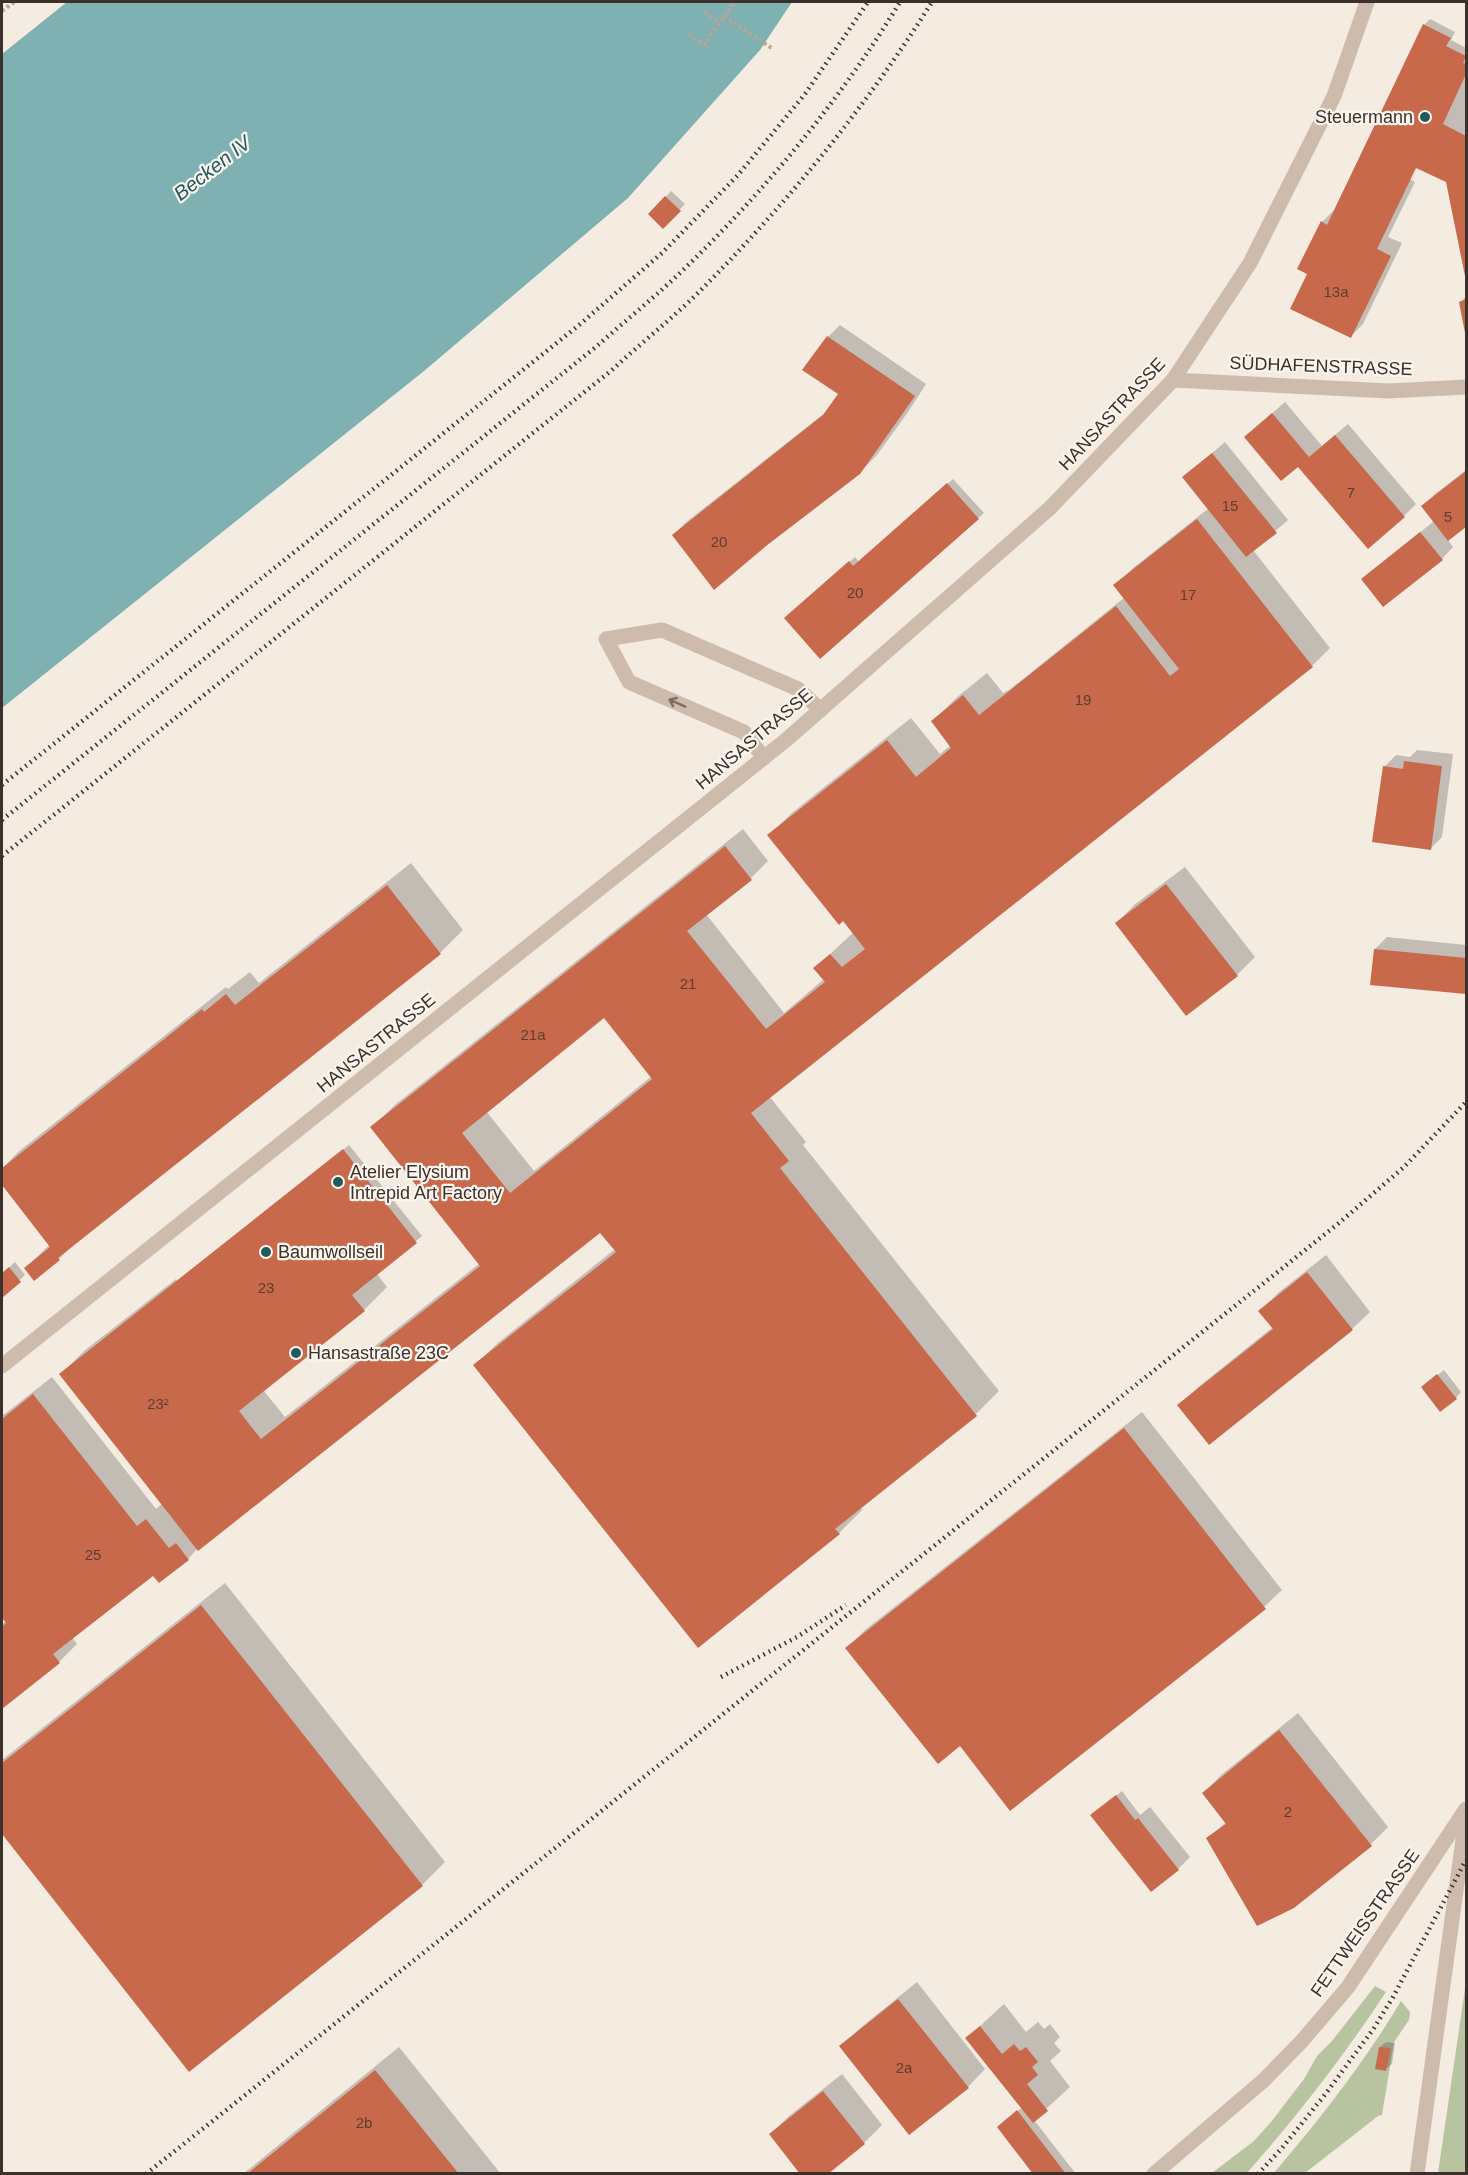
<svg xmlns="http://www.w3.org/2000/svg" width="1468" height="2175" font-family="Arial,sans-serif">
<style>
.green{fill:#b8c4a0}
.water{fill:#7fb0b2}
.shadow{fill:#0003;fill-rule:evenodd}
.building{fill:#c8694b;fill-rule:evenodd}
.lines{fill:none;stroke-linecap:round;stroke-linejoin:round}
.path{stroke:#b9a596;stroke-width:4;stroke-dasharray:3 3;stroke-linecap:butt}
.minor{stroke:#cdbbac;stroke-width:15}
.rail{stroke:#3b302b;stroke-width:4.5;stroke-dasharray:1.5 4.5;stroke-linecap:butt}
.oneway{stroke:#7d6f65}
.poi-dot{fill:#1f5a5e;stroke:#fbf5ee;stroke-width:2}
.labels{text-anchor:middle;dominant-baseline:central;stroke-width:4.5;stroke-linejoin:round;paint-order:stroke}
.number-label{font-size:15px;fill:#5e3e33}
.poi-label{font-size:18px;fill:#3b302b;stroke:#fbf5ee;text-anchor:start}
.street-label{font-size:18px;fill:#3b302b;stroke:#fbf5ee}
.water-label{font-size:20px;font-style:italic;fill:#1f5a5e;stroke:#fbf5ee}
</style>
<rect width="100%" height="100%" fill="#f4ebe1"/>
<!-- green -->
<path class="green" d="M1466,1982V2173H1438Z
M1375,1986L1386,1992C1343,2057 1298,2115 1247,2173H1212L1254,2141L1271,2122L1304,2079L1317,2056L1332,2041Z
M1401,2001L1410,2012L1409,2020L1394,2042L1382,2115L1378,2116L1305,2173L1273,2174C1320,2119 1364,2063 1401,2001Z"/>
<!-- water -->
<path class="water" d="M67,2H792L760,50L628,198L424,371L2,708V54Z"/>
<!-- shadow -->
<path class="shadow" d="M1430,19L1455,32L1451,40L1466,48V278L1447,181L1418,167L1412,181L1415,182L1388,237L1402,243L1363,324L1351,336L1309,273L1322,222L1334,210L1424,25ZM1418,160L1421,161L1412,180H1409Z
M671,191L685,204L663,227L650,214Z
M1466,296V330L1461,302Z
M840,325L926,384L908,412L877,455L859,473L674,535L685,523L831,408L840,394L828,337Z
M1285,402L1322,446L1348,424L1416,504L1404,516L1298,465L1258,426Z
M1225,442L1288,520L1253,550L1330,648L1312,666L769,1096L806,1142L803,1145L999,1391L976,1414L860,1507L862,1510L839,1533L698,1646L475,1365L499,1342L615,1249L600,1231L198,1548L188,1559L154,1574L72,1637L77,1644L59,1662L2,1707V1624L6,1621L2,1615V1416L52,1377L156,1509L163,1503L61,1374L84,1351L176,1279L177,1281L349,1145L422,1236L377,1274L387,1287L364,1310L263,1390L285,1417L480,1263L372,1127L396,1104L743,829L768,861L751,878L706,914L784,1013L824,979L815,968L854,932L769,835L793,812L911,718L940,754L951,745L933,721L956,698L987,673L1003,693L1009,690L1125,597L1115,586L1133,568L1209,508L1184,477ZM604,1016L652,1076L534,1171L486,1111Z
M1466,470V525L1447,539L1453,547L1442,559L1363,579L1434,521L1423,506L1435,494Z
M953,479L984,513L978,518L792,612L855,557L859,562Z
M1417,750L1453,754L1442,837L1430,849L1384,767L1396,755L1410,757Z
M411,863L463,930L440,953L79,1239L59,1259L34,1279L26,1268L50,1244L2,1183V1169L18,1152L226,987L228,989L250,972L259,983Z
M1185,867L1255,957L1237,975L1117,923L1134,905Z
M1387,937L1466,945V993L1371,983L1375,949Z
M1326,1255L1370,1312L1352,1329L1179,1406L1197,1388L1273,1327L1260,1311L1278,1293Z
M15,1262L25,1275L2,1296V1274Z
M1444,1370L1461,1392L1456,1398L1429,1382Z
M1142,1412L1282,1590L1264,1607L961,1744L847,1648L865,1630Z
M225,1583L445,1862L422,1885L189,2070L2,1832V1760Z
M1298,1713L1388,1827L1371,1844L1208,1838L1226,1822L1204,1793L1221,1775Z
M1122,1791L1140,1815L1150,1807L1190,1857L1178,1869L1098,1810Z
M917,1982L985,2069L968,2087L841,2047L859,2029Z
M1004,2004L1026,2032L1038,2022L1044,2029L1050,2024L1060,2037L1054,2043L1061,2051L1050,2061L1070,2087L1034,2120L1076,2174H1035L1004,2121L1023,2107L967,2038Z
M1386,2042L1395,2043L1392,2064L1386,2069L1380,2047Z
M399,2047L501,2174H243Z
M842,2074L882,2125L864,2143L771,2134L789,2116Z"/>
<!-- building -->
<path class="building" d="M1423,24L1451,38L1446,46L1466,56L1463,63L1466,64V74L1443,124L1466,136V281L1446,182L1416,168L1377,249L1391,256L1351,338L1290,309L1307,274L1297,269L1321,221L1327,225Z
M665,196L681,211L663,229L648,214Z
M1466,299V333H1465L1459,302Z
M827,336L915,396L860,474L766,546L714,590L672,535L823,415L838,394L802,370Z
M1272,413L1309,457L1335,435L1405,517L1368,549L1298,467L1281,481L1244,437Z
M1212,453L1277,533L1246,557L1182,477Z
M1466,471V527L1448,541L1421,506Z
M947,483L979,519L820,659L784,618L849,561L853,566Z
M1197,519L1313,667L751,1113L789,1161L780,1168L977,1416L835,1529L840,1534L698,1648L473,1365L616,1252L600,1233L198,1551L59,1374L343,1149L417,1243L352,1295L365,1311L239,1411L261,1439L480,1266L370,1127L725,846L752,880L687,931L766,1029L825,982L813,968L830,954L842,967L865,949L843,921L839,925L767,835L887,740L916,777L951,748L931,721L963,695L979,715L1116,606L1170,676L1179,669L1113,585ZM604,1018L652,1079L510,1193L462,1133Z
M1420,532L1443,560L1383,607L1361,579Z
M1404,761L1442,766L1431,850L1372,842L1383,766L1403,769Z
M1166,884L1238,976L1186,1016L1115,923Z
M387,885L441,954L58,1258L60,1260L34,1281L24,1268L50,1247L2,1185V1168L202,1009L204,1012L226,994L235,1005Z
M1374,949L1466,958V994L1370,985Z
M9,1267L21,1282L2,1298V1273Z
M1307,1272L1353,1330L1209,1445L1177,1405L1273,1329L1258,1311Z
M1437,1374L1457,1399L1440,1412L1421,1387Z
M33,1394L137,1526L146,1519L169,1548L176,1543L189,1560L159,1583L153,1576L53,1654L60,1663L2,1709V1627L6,1623L2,1618V1419Z
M1124,1428L1266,1609L1010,1811L960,1746L938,1764L845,1648Z
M201,1605L423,1886L189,2072L2,1834V1763Z
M1279,1730L1372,1846L1294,1908L1257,1926L1206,1838L1226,1824L1202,1793Z
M1116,1795L1135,1820L1138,1818L1179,1870L1151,1892L1090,1815Z
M898,1999L969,2088L909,2135L839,2046Z
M980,2026L1002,2054L1014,2044L1020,2051L1026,2047L1038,2062L1032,2067L1038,2075L1027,2084L1048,2111L1033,2123L965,2038Z
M1379,2047L1391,2048L1386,2071L1375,2069Z
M375,2070L459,2174H247Z
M823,2091L865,2144L828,2174H800L769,2134Z
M1017,2110L1066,2174H1033L997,2127Z"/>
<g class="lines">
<!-- path -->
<path class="path" d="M2,11L14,2
M705,12L720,23
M724,16L773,49
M689,34L704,45L735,2"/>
<!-- minor -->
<path class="minor" d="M1173,380L1389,391L1466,387
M764,758L744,732L629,682L606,639L662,630L798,689L821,710
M2,1366L786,740L1050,508L1173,380L1250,263L1334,96L1367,2
M1154,2174L1264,2080L1302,2041L1348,1987L1466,1809
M1417,2174L1466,1818"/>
<!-- rail -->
<path class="rail" d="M2,785L578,326L662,253L738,175L805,94L868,2
M2,820L597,346C625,321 655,297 682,271C765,191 841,99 900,2
M2,856L612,370C641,343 673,318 701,290C788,202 866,107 932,2
M721,1677L797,1637L846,1605
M146,2174L1339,1223L1404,1167L1466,1102
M1258,2174L1282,2148L1327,2092L1374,2028L1393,1997L1466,1860"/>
</g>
<!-- one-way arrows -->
<defs><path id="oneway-shaft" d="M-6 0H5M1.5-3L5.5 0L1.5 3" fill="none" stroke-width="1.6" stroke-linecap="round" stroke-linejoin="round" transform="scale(1.5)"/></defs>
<use class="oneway" href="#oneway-shaft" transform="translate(677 703) rotate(-156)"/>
<!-- markers -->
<g class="poi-dot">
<circle cx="1425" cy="117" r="6"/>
<circle cx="338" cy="1182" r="6"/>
<circle cx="266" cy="1252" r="6"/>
<circle cx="296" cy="1353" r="6"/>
</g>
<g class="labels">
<!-- number labels -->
<g class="number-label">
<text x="1336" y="291">13a</text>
<text x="1351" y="492">7</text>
<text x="1230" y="505">15</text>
<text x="1448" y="516">5</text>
<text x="719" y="541">20</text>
<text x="855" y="592">20</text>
<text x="1188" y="594">17</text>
<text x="1083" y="699">19</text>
<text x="688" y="983">21</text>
<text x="533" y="1034">21a</text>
<text x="266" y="1287">23</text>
<text x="158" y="1403">23²</text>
<text x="93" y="1554">25</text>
<text x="1288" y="1811">2</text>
<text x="904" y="2067">2a</text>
<text x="364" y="2122">2b</text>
</g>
<!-- poi labels -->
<g class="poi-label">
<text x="1413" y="117" text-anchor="end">Steuermann</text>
<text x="350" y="1172">Atelier Elysium<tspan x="350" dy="21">Intrepid Art Factory</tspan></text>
<text x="278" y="1252">Baumwollseil</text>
<text x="308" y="1353">Hansastraße 23C</text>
</g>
<!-- street labels -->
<g class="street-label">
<text transform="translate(1321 366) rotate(2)">SÜDHAFENSTRASSE</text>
<text transform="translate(1112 414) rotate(-47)">HANSASTRASSE</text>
<text transform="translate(754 739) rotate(-40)">HANSASTRASSE</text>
<text transform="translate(376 1043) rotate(-39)">HANSASTRASSE</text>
<text transform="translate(1365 1923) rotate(-55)">FETTWEISSTRASSE</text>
</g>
<!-- water labels -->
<g class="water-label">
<text transform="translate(212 168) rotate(-38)">Becken IV</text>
</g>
</g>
<!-- border -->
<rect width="1468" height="2175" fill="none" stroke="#3b302b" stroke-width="6"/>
</svg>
